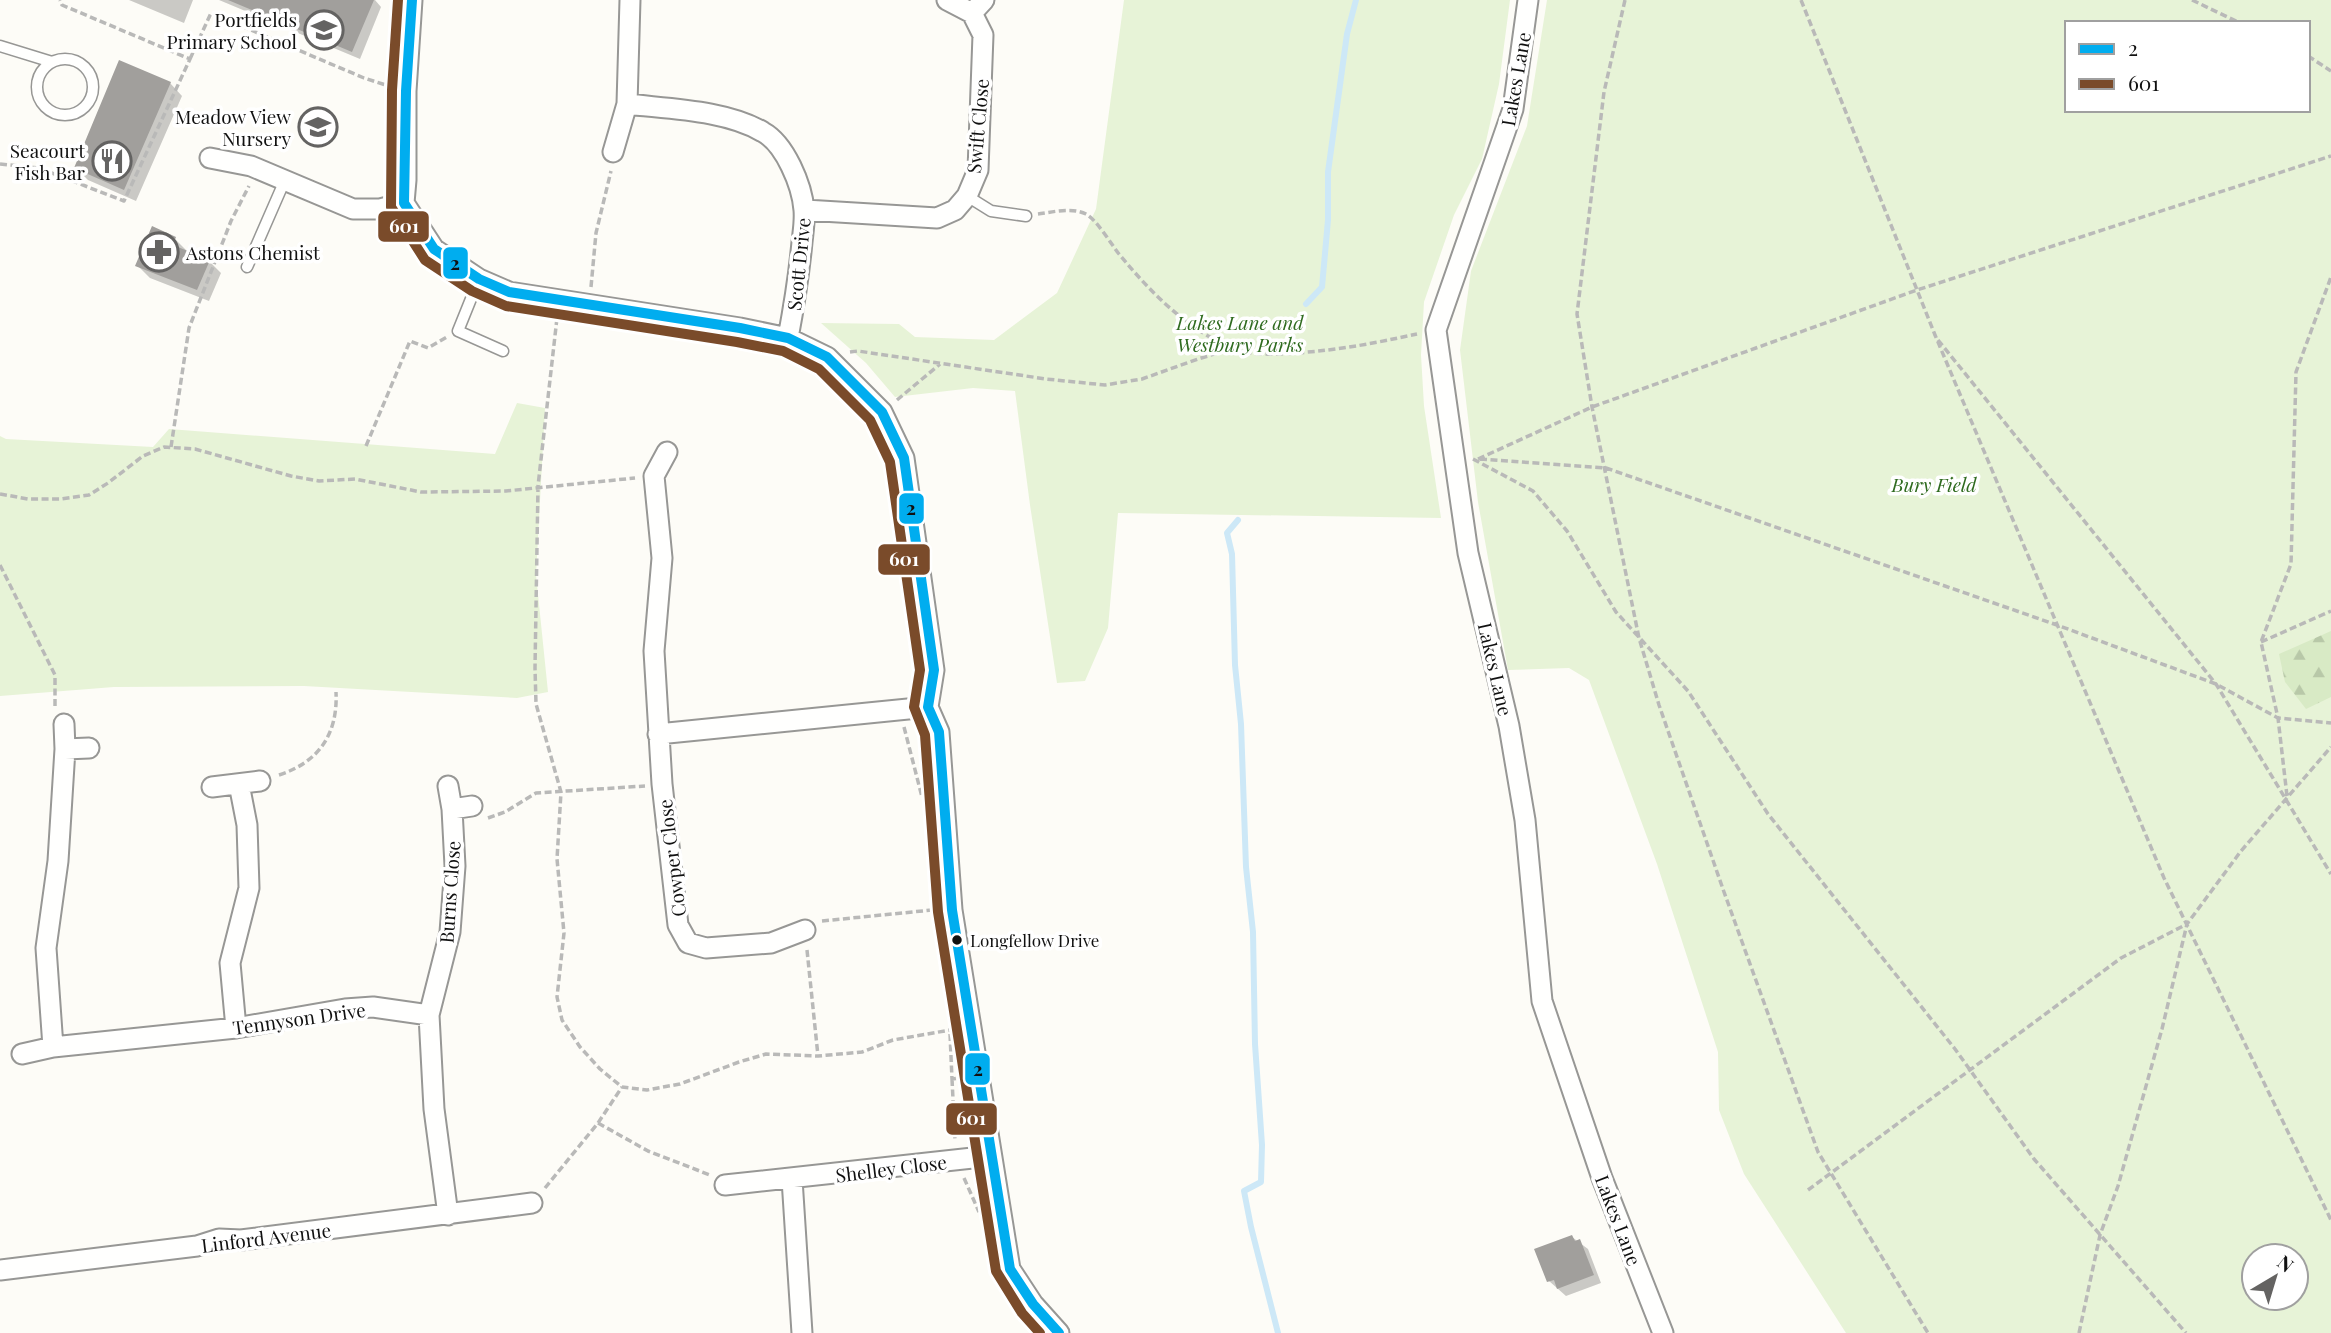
<svg xmlns="http://www.w3.org/2000/svg" width="2331" height="1333" font-family="'Playfair Display',serif">
<style>
.green{fill:#e7f3d7;fill-rule:evenodd}
.forest{fill:url(#forest-firs)}
.shadow{fill:#0003}
.lines{fill:none;stroke-linecap:round;stroke-linejoin:round}
.stream{stroke:#cde8f7;stroke-width:6}
.building{fill:#a19f9c}
.lane-casing{stroke:#979795;stroke-width:13}
.street-casing{stroke:#979795;stroke-width:23}
.path{stroke:#b9b9b8;stroke-width:3.5;stroke-dasharray:7 3.5;stroke-linecap:butt}
.lane{stroke:#fffffe;stroke-width:10}
.street{stroke:#fffffe;stroke-width:19}
.bus-1-casing{stroke:#fff;stroke-width:16}
.bus-2-casing{stroke:#fff;stroke-width:16}
.bus-1{stroke:#00adef;stroke-width:10}
.bus-2{stroke:#7a4b2a;stroke-width:10}
.bus-dot{fill:#111;stroke:#fff;stroke-width:2.5}
.labels{text-anchor:middle;dominant-baseline:central;stroke-width:7;stroke-linejoin:round;paint-order:stroke}
.bus-label{font-size:17px;fill:#111;stroke:#fff;text-anchor:start}
.poi-label{font-size:19px;fill:#111;stroke:#fff;text-anchor:end}
.street-label{font-size:19px;fill:#111;stroke:#fff}
.park-label{font-size:19px;font-style:italic;fill:#2f6b1f;stroke:#fff}
.line-badge{stroke:#fff;stroke-width:2.5}
.badge-label{font-size:19px;text-anchor:middle;font-weight:bold;fill:#fff}
.pale-badge-label{font-size:19px;text-anchor:middle;font-weight:bold;fill:#111}
</style>
<defs>
<pattern id="forest-firs" width="22" height="20" patternUnits="userSpaceOnUse" patternTransform="scale(1.75)"><rect width="22" height="20" fill="#d8eac5"/><path d="M5 1l3.5 6h-7zM16 11l3.5 6h-7z" fill="#b8c8a8"/></pattern>
</defs>
<rect width="100%" height="100%" fill="#fdfcf7"/>
<!-- green -->
<path class="green" d="M1124,0H1510L1499,84L1482,159L1454,215L1424,302L1421,355L1424,406L1441,518L1118,513L1108,628L1085,681L1057,683L1030,505L1015,391L973,388L895,397L866,363L821,323L899,324L915,337L994,340L1057,293L1096,209Z
M1547,0H2331V1333H1846L1744,1174L1719,1110L1718,1052L1657,864L1589,680L1569,668L1508,670L1478,502L1460,350L1471,271L1527,126ZM2067,23H2308V110H2067ZM2254,1256H2296V1298H2254Z
M517,403L545,408L536,575L548,692L517,698L304,686L114,687L0,696V436L6,439L153,447L169,429L495,454Z"/>
<!-- forest -->
<path class="forest" d="M2331,631V697L2306,709L2285,682L2279,654Z"/>
<!-- shadow -->
<path class="shadow" d="M129,0H193L184,23Z
M219,0H375L381,7L360,59Z
M170,83L182,96L136,201L88,180L76,168Z
M175,239L187,251L209,261L221,273L209,301L150,278L137,265Z
M1572,1237L1588,1249L1601,1283L1566,1296L1549,1281Z"/>
<g class="lines">
<!-- stream -->
<path class="stream" d="M1306,304L1322,287L1328,220V172L1347,34L1356,0
M1238,520L1227,533L1232,554L1235,665L1241,724L1246,867L1253,932L1255,1044L1262,1145L1261,1182L1244,1191L1251,1227L1278,1333"/>
</g>
<!-- building -->
<path class="building" d="M228,0H374L352,52Z
M119,60L171,82L124,190L74,168Z
M152,226L176,237L173,245L210,260L197,290L135,266Z
M1572,1235L1575,1241L1580,1239L1594,1275L1557,1289L1554,1280L1547,1282L1534,1249Z"/>
<g class="lines">
<!-- lane casing -->
<g class="lane-casing">
<path id="lane" d="M0,46L52,62
M37 87a28 28 0 1 1 56 0a28 28 0 1 1-56 0Z
M967,196L991,211L1026,216
M247,267L285,180
M479,279L458,331L503,351"/>
</g>
<!-- street casing -->
<g class="street-casing">
<path id="street" d="M412,0L406,91V180L404,203L434,249L479,279L509,292L740,328L788,338L827,357L882,412L904,458L934,670L928,707L939,732L952,910L1010,1269L1033,1304L1059,1333
M1528,0L1513,109L1436,330L1468,553L1509,726L1525,820L1542,1001L1602,1178L1663,1333
M972,13L984,0
M627,104C669,109 726,110 763,132C785,144 802,185 804,210C805,221 803,232 802,242C799,275 794,306 788,338
M613,152L627,104L630,0
M210,158L251,166L353,209H380L404,203
M805,210L937,218L955,210L967,196L978,170L983,35L972,13L947,0
M667,452L654,476L662,558L654,651L662,784L678,925L688,943L706,948L771,943L805,930
M658,734L928,707
M65,749L89,748
M448,786L452,809L455,866L450,932L429,1015L434,1109L448,1215
M212,787L260,781
M452,809L472,806
M236,1028L230,963L249,888L247,825L239,784
M53,1047L46,948L58,861L65,749L64,724
M22,1054L53,1047L236,1028L345,1009L373,1007L429,1015
M792,1179L802,1333
M725,1185L991,1156
M0,1270L197,1246L219,1239L241,1240L532,1203"/>
</g>
<!-- path -->
<path class="path" d="M1625,0L1604,92L1577,314L1592,407L1639,638L1659,705L1724,892L1818,1152L1928,1333
M1801,0L1935,335L2164,878L2331,1220
M2192,0L2240,23
M2308,56L2331,71
M190,59L211,13L364,78L389,86
M0,164L39,168L124,201L190,59L62,5L60,0
M1038,214C1053,212 1072,207 1086,214C1097,220 1111,244 1119,254C1151,293 1190,333 1238,350C1256,356 1278,354 1296,353C1340,350 1375,343 1417,334
M591,287L596,233L611,171
M557,318L538,486L535,668L536,704L561,792L557,859L564,933L557,997L562,1020L580,1047L600,1069L622,1087L647,1090L680,1084L739,1062L766,1054L818,1056L862,1052L893,1040L950,1030
M1938,340L2216,684L2331,874
M850,352L858,351L1046,379L1105,385L1142,379L1198,359L1221,352H1237
M897,400L940,364
M366,446L410,341L428,348L447,337
M171,447L189,328L231,221L249,186
M1473,459L1533,491L1567,531L1616,612L1688,691L1768,814L1955,1049L2034,1159L2186,1333
M1478,459L1592,407L1917,290L2331,156
M1480,459L1606,468L2057,625L2216,684L2278,718L2331,723
M0,494L28,499H61L89,495L108,483L143,456L164,447L195,449L291,476L319,481L355,479L421,492L506,491L635,478
M0,565L55,675V707
M2261,642L2331,611
M904,727L922,797
M279,775C319,762 338,734 336,692
M2287,796L2278,718L2261,642L2291,564L2296,372L2331,277
M488,818L505,812L536,793L645,786
M822,921L932,910
M807,950L818,1056
M950,1034L952,1079L959,1078
M952,1079L955,1140
M598,1123L648,1151L710,1175
M964,1178L979,1212
M545,1188L598,1123L622,1087
M1808,1190L2121,958L2187,924
M2079,1333L2100,1235L2118,1186L2162,1029L2187,924L2241,851L2331,747"/>
<!-- lane -->
<use href="#lane" class="lane"/>
<!-- street -->
<use href="#street" class="street"/>
<!-- bus-1 casing -->
<g class="bus-1-casing">
<path id="bus-1" d="M412,0L406,91L404,203L434,249L479,279L509,292L740,328L788,338L827,357L882,412L904,458L934,670L928,707L939,732L952,910L1010,1269L1033,1304L1059,1333"/>
</g>
<!-- bus-2 casing -->
<g class="bus-2-casing">
<path id="bus-2" d="M398,0L392,90L391,207L425,260L472,291L506,306L737,342L783,351L819,369L870,420L890,462L920,670L914,707L925,735L938,912L996,1271L1022,1313L1040,1333"/>
</g>
<!-- bus-1 -->
<use href="#bus-1" class="bus-1"/>
<!-- bus-2 -->
<use href="#bus-2" class="bus-2"/>
</g>
<!-- icons -->
<defs>
<g id="school-ring" transform="scale(2.0125)"><circle r="9.5" fill="#fff" stroke="#646362" stroke-width="1.5"/><path d="M0-5L7-2L0 1L-7-2ZM-4 1L0 2.5L4 1V4Q0 6-4 4Z" fill="#646362"/></g>
<g id="restaurant-ring" transform="scale(2.0125)"><circle r="9.5" fill="#fff" stroke="#646362" stroke-width="1.5"/><path d="M-5-6h1v4h1v-4h1v4h1v-4h1v5L-1.5 .5V6h-2V.5L-5-1ZM5-6V6H3V1.5H1.5Q1.5-4 5-6Z" fill="#646362"/></g>
<g id="pharmacy-ring" transform="scale(2.0125)"><circle r="9.5" fill="#fff" stroke="#646362" stroke-width="1.5"/><path d="M-2-6h4v4h4v4h-4v4h-4v-4h-4v-4h4Z" fill="#646362"/></g>
</defs>
<g fill-rule="evenodd">
<use href="#school-ring" x="324" y="30"/>
<use href="#school-ring" x="318" y="127"/>
<use href="#restaurant-ring" x="112" y="161"/>
<use href="#pharmacy-ring" x="159" y="252"/>
</g>
<!-- markers -->
<circle class="bus-dot" cx="957" cy="940" r="6"/>
<g class="labels">
<!-- bus labels -->
<g class="bus-label">
<text x="970" y="940">Longfellow Drive</text>
</g>
<!-- poi labels -->
<g class="poi-label">
<text x="297" y="19">Portfields<tspan x="297" dy="22">Primary School</tspan></text>
<text x="291" y="116">Meadow View<tspan x="291" dy="22">Nursery</tspan></text>
<text x="85" y="150">Seacourt<tspan x="85" dy="22">Fish Bar</tspan></text>
<text x="186" y="252" text-anchor="start">Astons Chemist</text>
</g>
<!-- street labels -->
<g class="street-label">
<text transform="translate(1515 79) rotate(-80)">Lakes Lane</text>
<text transform="translate(977 126) rotate(-85)">Swift Close</text>
<text transform="translate(798 264) rotate(-84)">Scott Drive</text>
<text transform="translate(1496 669) rotate(77)">Lakes Lane</text>
<text transform="translate(671 858) rotate(-97)">Cowper Close</text>
<text transform="translate(449 892) rotate(-86)">Burns Close</text>
<text transform="translate(299 1018) rotate(-8)">Tennyson Drive</text>
<text transform="translate(891 1168) rotate(-7)">Shelley Close</text>
<text transform="translate(1619 1220) rotate(69)">Lakes Lane</text>
<text transform="translate(266 1237) rotate(-7)">Linford Avenue</text>
</g>
<!-- park labels -->
<g class="park-label">
<text x="1240" y="322">Lakes Lane and<tspan x="1240" dy="22">Westbury Parks</tspan></text>
<text x="1934" y="484">Bury Field</text>
</g>
</g>
<g class="line-badge">
<rect x="377" y="210" width="53" height="33" rx="7" fill="#7a4b2a"/>
<rect x="442" y="246" width="27" height="34" rx="7" fill="#00adef"/>
<rect x="898" y="492" width="27" height="33" rx="7" fill="#00adef"/>
<rect x="877" y="543" width="54" height="33" rx="7" fill="#7a4b2a"/>
<rect x="964" y="1052" width="27" height="34" rx="7" fill="#00adef"/>
<rect x="945" y="1102" width="53" height="34" rx="7" fill="#7a4b2a"/>
</g>
<g class="badge-label">
<text x="404" y="233">601</text>
<text x="904" y="566">601</text>
<text x="971" y="1125">601</text>
</g>
<g class="pale-badge-label">
<text x="455" y="270">2</text>
<text x="911" y="515">2</text>
<text x="978" y="1076">2</text>
</g>
<!-- legend -->
<rect x="2065" y="21" width="245" height="91" fill="#ffffff" stroke="#a0a0a0" stroke-width="2"/>
<rect x="2079" y="44" width="35" height="10" fill="#00adef" stroke="#a0a0a0" stroke-width="2"/>
<text x="2128" y="56" font-size="21" fill="#111111">2</text>
<rect x="2079" y="79" width="35" height="10" fill="#7a4b2a" stroke="#a0a0a0" stroke-width="2"/>
<text x="2128" y="91" font-size="21" fill="#111111">601</text>
<!-- north arrow -->
<g transform="translate(2275 1277) rotate(38)"><circle r="33" fill="#ffffff" stroke="#a0a0a0" stroke-width="2"/>
<path d="M0-5L12 26L0 18L-12 26Z" fill="#646362"/>
<text y="-10" font-size="19" font-weight="bold" text-anchor="middle" fill="#111111">N</text>
</g>
</svg>
